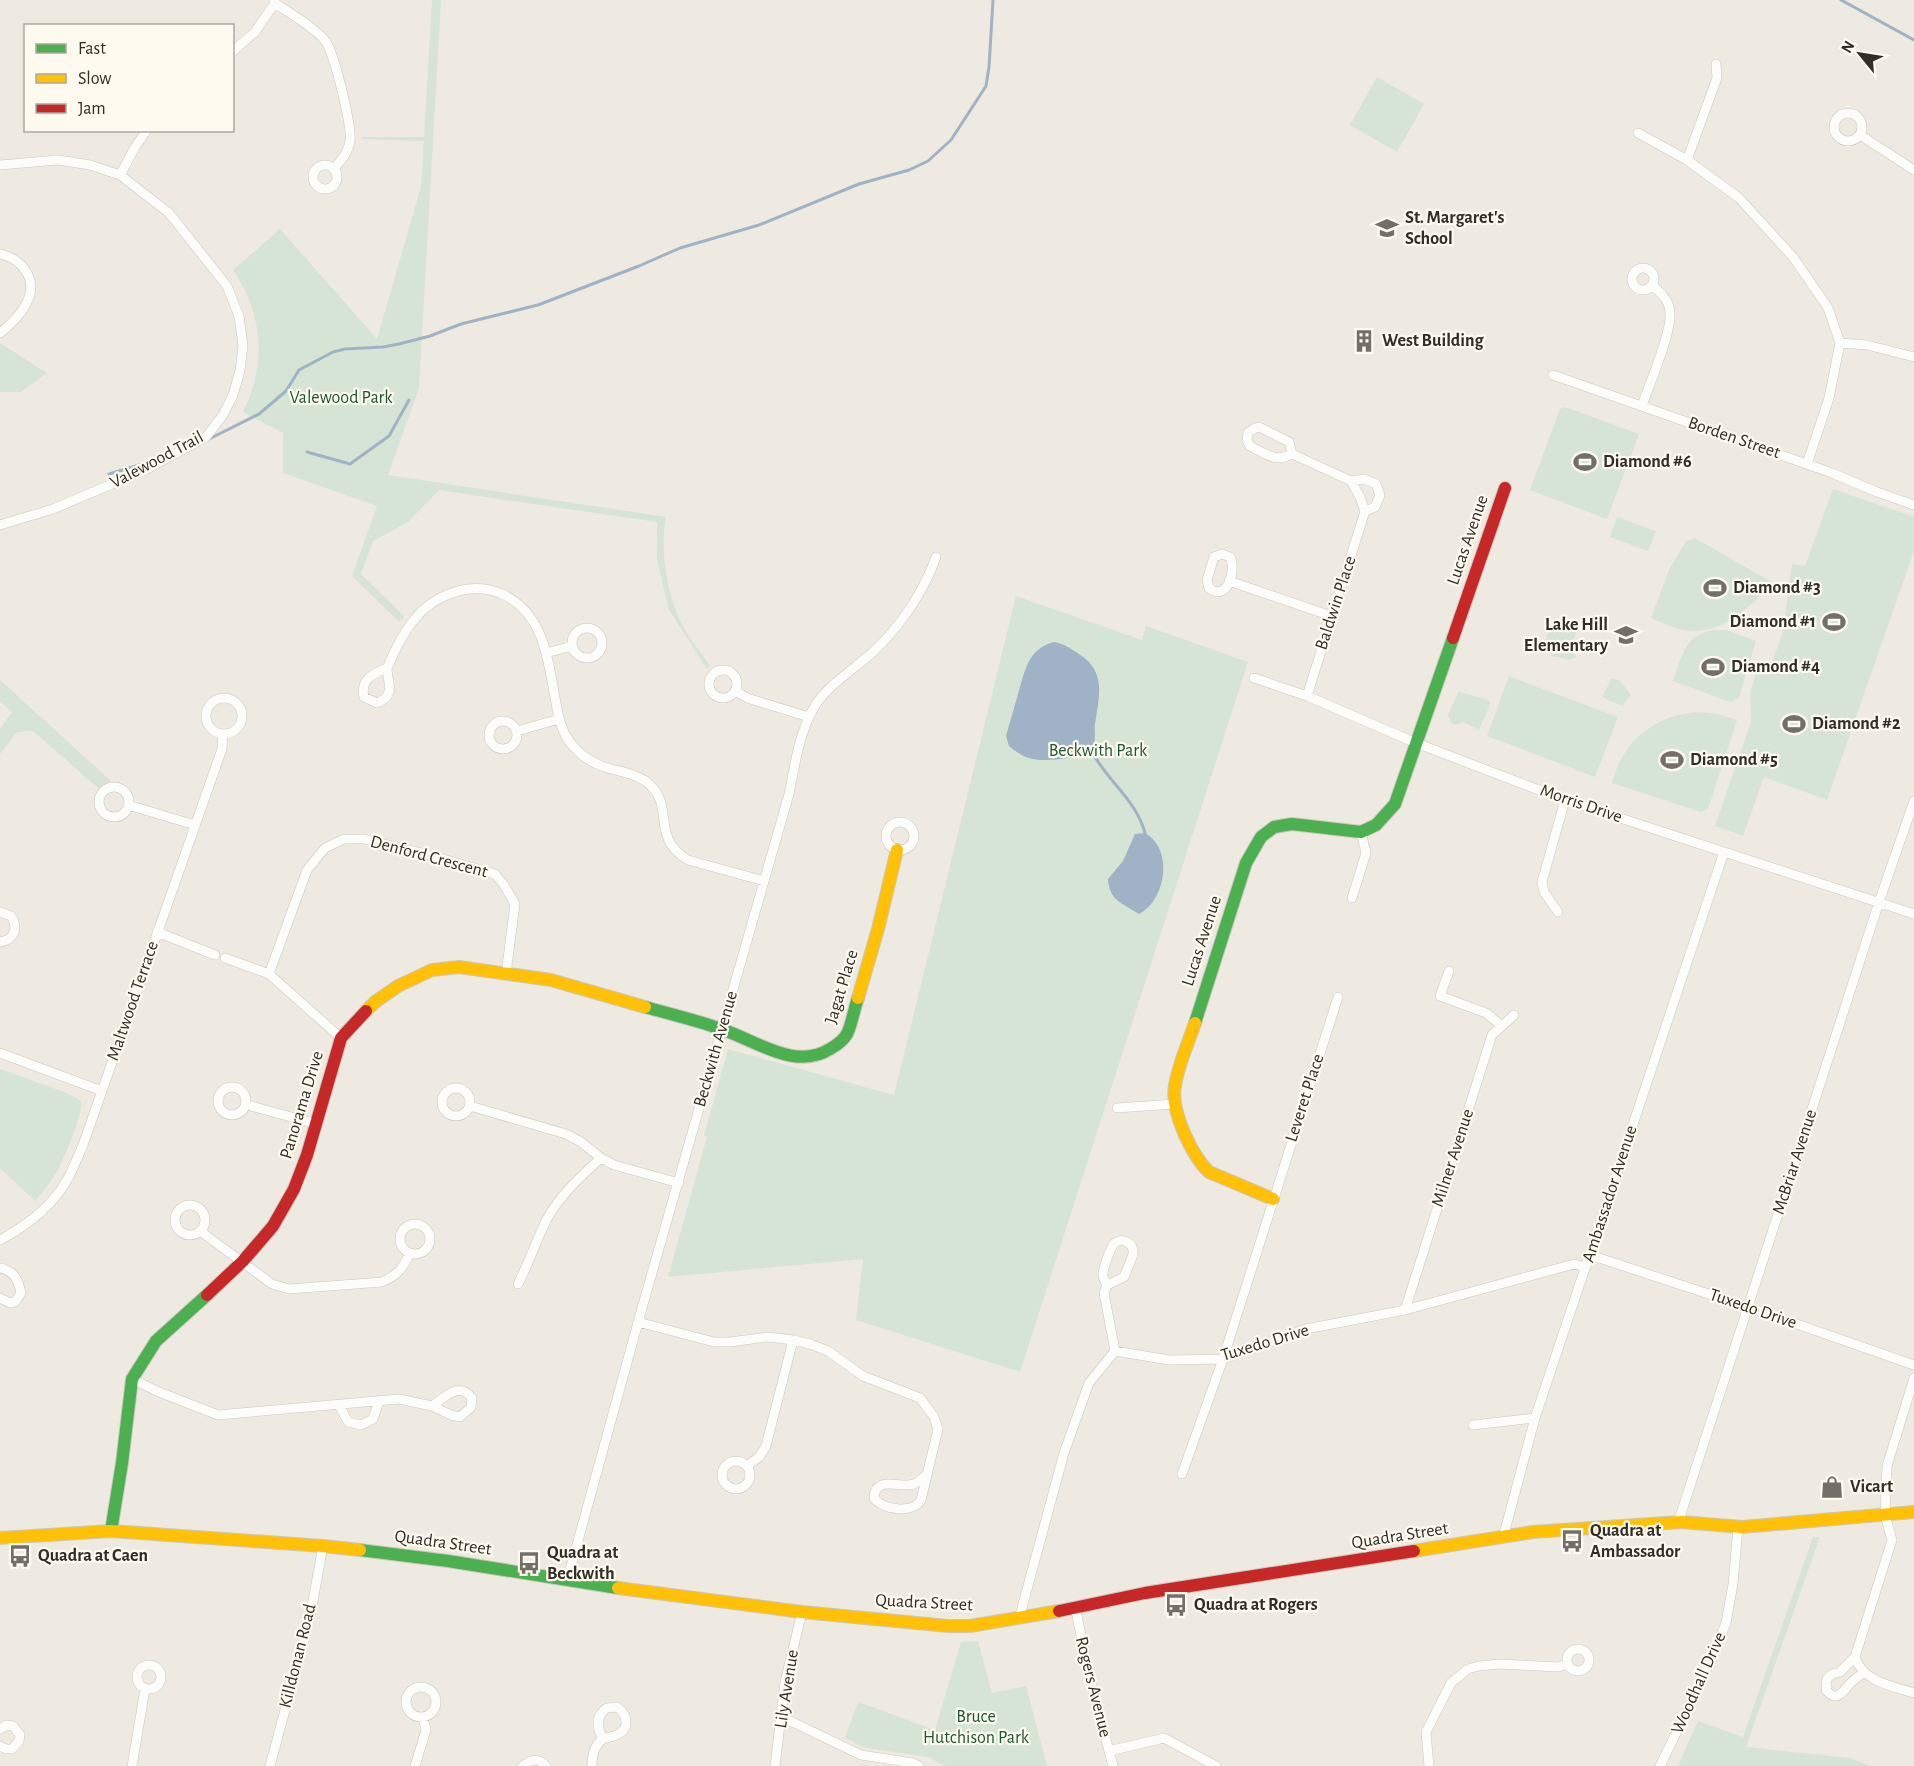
<svg xmlns="http://www.w3.org/2000/svg" width="1914" height="1766" font-family="'Alegreya Sans',sans-serif">
<style>
.green{fill:#d5e4d4}
.water{fill:#a0b3c6}
.lines{fill:none;stroke-linecap:round;stroke-linejoin:round}
.stream{stroke:#a0b3c6;stroke-width:3}
.street-casing{stroke:#cac7c0;stroke-width:10}
.fast-casing{stroke:#cac7c0;stroke-width:14}
.slow-casing{stroke:#cac7c0;stroke-width:14}
.jam-casing{stroke:#cac7c0;stroke-width:14}
.street{stroke:#fcfcfa;stroke-width:9}
.fast{stroke:#4caf50;stroke-width:12}
.slow{stroke:#ffc107;stroke-width:12}
.jam{stroke:#c62828;stroke-width:12}
.labels{text-anchor:middle;dominant-baseline:central;stroke-width:4.5;stroke-linejoin:round;paint-order:stroke}
.poi-label{font-size:18px;font-weight:bold;fill:#312d27;stroke:#fffaef;text-anchor:start}
.park-label{font-size:18px;fill:#1a5733;stroke:#fffaef}
.street-label{font-size:18px;fill:#312d27;stroke:#fffaef}
</style>
<rect width="100%" height="100%" fill="#eeeae1"/>
<!-- green -->
<path class="green" d="M432,0H441L419,388L388,475L666,517C660,550 666,588 679,618C686,635 700,651 710,666L707,669L669,610L657,560V522L439,490L408,522L373,541L361,574L404,616L399,622L352,576L377,506L283,473V433L243,412C267,364 263,314 233,270L280,229L377,339L421,187L424,141L362,139V137H424Z
M1377,77L1424,104L1397,152L1350,125Z
M0,343L47,373L21,392H0Z
M1565,407L1639,434L1607,519L1530,490L1560,409Z
M1833,489L1914,517V551L1827,800L1764,777L1743,836L1715,826L1751,722L1750,693L1758,667L1769,671L1786,623V609L1792,564L1805,566Z
M1617,517L1656,531L1648,551L1610,537Z
M1695,538L1772,582C1751,608 1719,637 1682,630C1671,627 1661,622 1651,618L1669,570L1686,541Z
M1016,596L1142,640L1146,626L1248,662L1020,1372L856,1320L863,1259L668,1277L707,1137L704,1136L728,1049L894,1095Z
M1561,621L1577,630L1570,650L1577,657C1565,664 1564,655 1554,657C1539,642 1547,638 1553,622Z
M1716,630H1726L1756,641L1739,697L1730,702L1673,681C1682,656 1685,633 1716,630Z
M1509,676L1618,717L1595,777L1487,736Z
M1612,678L1620,681L1631,695L1622,706L1602,697Z
M0,680L111,781L98,788L33,731L17,732L0,754V729L12,712L0,701Z
M1459,691C1469,696 1479,696 1489,701L1490,705L1479,730L1463,722L1456,725L1451,723L1448,715Z
M1698,712L1718,714L1737,720L1708,809L1701,812L1612,783C1623,741 1654,715 1698,712Z
M0,1069L67,1093L81,1101C84,1112 62,1164 55,1175C49,1184 42,1193 35,1201L0,1168Z
M1813,1537H1820L1746,1747L1850,1758L1871,1766H1678L1698,1721L1743,1737Z
M978,1641L992,1693L1026,1686L1047,1766H945L928,1757L866,1748L845,1738L858,1702L935,1730L961,1642Z"/>
<!-- water -->
<path class="water" d="M1054,642C1064,644 1070,648 1079,654C1107,672 1099,696 1095,724C1094,730 1096,738 1094,743C1087,759 1043,763 1029,758C1022,756 1015,751 1009,746L1006,736C1010,722 1014,708 1018,694C1025,672 1027,649 1054,642Z
M1145,833C1174,849 1166,900 1139,914C1122,903 1109,900 1108,879L1123,861L1135,834Z"/>
<g class="lines">
<!-- stream -->
<path class="stream" d="M1841,0L1914,40
M209,439L259,414L286,391L299,370L333,352L345,349L383,347L399,344L430,336L461,324L538,305L639,266L680,248L759,225L859,184L909,170L928,161L951,140L986,86L989,67L993,0
M307,452L350,464L389,436L409,400
M109,474L156,460
M1090,748C1105,780 1135,797 1145,833"/>
<!-- street casing -->
<g class="street-casing">
<path id="street" d="M275,3C289,13 316,28 326,42C335,56 352,126 350,141C348,153 341,160 334,169
M232,52L255,32L275,3L274,0
M1834 127a14 14 0 1 1 28 0a14 14 0 1 1-28 0Z
M1638,133L1687,160L1739,198L1793,257L1828,308L1840,343L1829,398L1807,464
M1860,135L1914,170
M1687,160L1717,78L1716,64
M0,165L58,160L90,165L120,175L169,213L227,286L239,316L243,346L240,371L233,395L223,415L206,437L145,470L53,509L0,525
M313 177a12 12 0 1 1 24 0a12 12 0 1 1-24 0Z
M120,175L135,147L147,130
M0,254C23,259 39,281 26,304C20,316 10,325 0,333
M1632 279a11 11 0 1 1 22 0a11 11 0 1 1-22 0Z
M1840,343L1867,345L1914,357
M1553,375L1832,473L1877,492L1914,505
M1642,406C1649,385 1672,332 1670,312C1669,300 1661,293 1653,286
M1259,427L1289,442L1292,454C1276,463 1266,454 1250,446L1247,440L1248,433L1253,429Z
M1292,454L1351,481
M1222,554L1230,557C1237,570 1227,603 1209,588L1207,580L1214,557Z
M1229,581L1331,616
M572 643a15 15 0 1 1 30 0a15 15 0 1 1-30 0Z
M546,653L572,646
M387,668C373,674 360,679 364,697L377,703C382,701 387,698 389,692C391,684 387,677 387,669C388,665 391,660 392,657C403,633 417,610 440,598C460,588 481,585 502,594C545,613 548,662 556,703C558,716 561,730 569,741C577,752 589,761 601,766C618,772 639,773 651,786C674,809 651,838 688,860L764,881
M709 684a14 14 0 1 1 28 0a14 14 0 1 1-28 0Z
M1254,678L1307,696L1416,743L1565,800L1914,914
M736,691L747,698L809,717
M1307,696L1365,511L1360,497L1351,481L1364,479L1376,484L1380,495L1375,507L1365,511
M206 716a18 18 0 1 1 36 0a18 18 0 1 1-36 0Z
M489 735a14 14 0 1 1 28 0a14 14 0 1 1-28 0Z
M517,731L559,719
M99 802a15 15 0 1 1 30 0a15 15 0 1 1-30 0Z
M128,805L195,825
M886 836a14 14 0 1 1 28 0a14 14 0 1 1-28 0Z
M1352,898L1366,853L1361,832
M0,912L11,916C19,928 14,940 0,942
M1558,912L1544,892L1542,882L1565,800
M157,932L215,955
M225,958L269,974L341,1038
M1449,971L1440,996L1486,1013L1502,1026
M269,974L307,870L325,848L344,839H364L426,854L495,874L504,885L515,904L506,974
M0,1053L102,1091
M218 1101a14 14 0 1 1 28 0a14 14 0 1 1-28 0Z
M442 1102a14 14 0 1 1 28 0a14 14 0 1 1-28 0Z
M247,1105L317,1124
M470,1106L566,1134L581,1142L601,1158L614,1165L679,1183
M1117,1108L1175,1104
M175 1220a15 15 0 1 1 30 0a15 15 0 1 1-30 0Z
M400 1239a15 15 0 1 1 30 0a15 15 0 1 1-30 0Z
M200,1231L272,1284L289,1289L382,1282C398,1275 403,1268 410,1253
M0,1240C26,1226 52,1207 67,1180C73,1169 78,1157 83,1145L222,749L223,734
M1590,1255L1748,1307L1914,1365
M0,1268C14,1271 18,1279 21,1293L15,1302L10,1303L0,1298
M518,1284C529,1263 536,1240 547,1219C560,1195 581,1176 601,1158
M1107,1285C1106,1282 1103,1279 1103,1276C1102,1272 1110,1248 1114,1244C1121,1236 1135,1243 1133,1254C1131,1261 1127,1269 1124,1277L1107,1285L1104,1293L1115,1351
M1405,1310L1492,1035L1514,1015
M638,1322L714,1342H730L768,1337L793,1340L810,1344L828,1351L863,1376L920,1398L934,1417L938,1429L921,1500C913,1514 882,1510 874,1498C875,1477 895,1486 908,1485C915,1485 920,1481 925,1476
M1914,1378L1887,1466L1885,1515L1892,1540L1855,1657C1863,1682 1892,1686 1914,1693
M132,1379L159,1392L218,1415L399,1399L432,1406L451,1415L460,1417L471,1407L472,1398C458,1381 446,1397 432,1406
M339,1405L348,1422L361,1425L373,1419L379,1401
M1473,1425L1535,1418
M722 1475a14 14 0 1 1 28 0a14 14 0 1 1-28 0Z
M747,1466L759,1457L766,1446L793,1340
M1182,1474L1223,1359L1338,997
M1678,1523L1879,902L1914,801
M1503,1538L1535,1418L1724,852
M567,1581L642,1308L789,794C795,765 799,732 815,706C829,683 857,668 876,649C902,624 924,591 936,557
M1075,1607L1093,1691L1113,1766
M1019,1619L1064,1453L1089,1383L1115,1351L1169,1360L1223,1359L1306,1329L1405,1310L1574,1264L1586,1267
M1567 1660a11 11 0 1 1 22 0a11 11 0 1 1-22 0Z
M1855,1657L1840,1672L1832,1674L1827,1679L1826,1690C1835,1701 1841,1695 1848,1686C1852,1681 1858,1677 1863,1673
M137 1677a12 12 0 1 1 24 0a12 12 0 1 1-24 0Z
M406 1702a15 15 0 1 1 30 0a15 15 0 1 1-30 0Z
M782,1717L861,1755L913,1763L919,1766
M0,1729L7,1725L13,1726L20,1735L19,1741L12,1749H6L0,1746
M1109,1751L1164,1738L1216,1766
M132,1766L145,1689
M270,1766L310,1617L323,1546
M415,1766L426,1730L423,1717
M523,1766C530,1759 539,1758 546,1766
M592,1766C592,1757 594,1745 603,1739C607,1737 613,1737 617,1735C631,1728 627,1714 617,1707L607,1708C595,1716 597,1728 603,1739
M775,1766L785,1682L802,1612
M1429,1766L1426,1732L1451,1683L1468,1669L1479,1666L1499,1664L1558,1667L1567,1664
M1660,1766L1711,1661L1726,1623L1733,1584L1738,1527"/>
</g>
<!-- fast casing -->
<g class="fast-casing">
<path id="fast" d="M645,1007C670,1014 696,1020 721,1029C755,1040 795,1071 830,1049C837,1045 843,1041 847,1034C852,1024 854,1009 858,998
M1195,1023L1246,863L1261,837L1274,827L1292,824L1361,832L1376,825L1395,804L1453,638
M111,1531L122,1463L132,1379L156,1341L207,1295
M360,1550L448,1561L618,1588"/>
</g>
<!-- slow casing -->
<g class="slow-casing">
<path id="slow" d="M858,998L878,929L897,850
M366,1011L375,1002L398,986L432,970L459,967L551,980L645,1007
M1195,1023C1188,1044 1178,1065 1175,1086C1170,1110 1192,1156 1209,1172L1273,1199
M0,1538L111,1531L323,1546L360,1550
M1414,1551L1533,1532L1681,1522L1742,1527L1914,1512
M618,1588L802,1612L948,1626H970L1059,1611"/>
</g>
<!-- jam casing -->
<g class="jam-casing">
<path id="jam" d="M1453,638L1505,488
M207,1295L243,1261L273,1226L294,1189L307,1155L341,1038L366,1011
M1059,1611L1145,1593L1414,1551"/>
</g>
<!-- street -->
<use href="#street" class="street"/>
<!-- fast -->
<use href="#fast" class="fast"/>
<!-- slow -->
<use href="#slow" class="slow"/>
<!-- jam -->
<use href="#jam" class="jam"/>
</g>
<!-- icons -->
<defs>
<g id="school-bare" transform="scale(1.8)"><path d="M0-5L7-2L0 1L-7-2ZM-4 1L0 2.5L4 1V4Q0 6-4 4Z" fill="#736f68" stroke="#fffaef" stroke-width="2.5" paint-order="stroke"/></g>
<g id="building-bare" transform="scale(1.8)"><path d="M-4-6H4V6H1V3H-1V6H-4ZM-2.5-4.3h1.7v1.8h-1.7ZM.8-4.3h1.7v1.8H.8ZM-2.5-1h1.7V.8h-1.7ZM.8-1h1.7V.8H.8Z" fill="#736f68" stroke="#fffaef" stroke-width="2.5" paint-order="stroke"/></g>
<g id="stadium-bare" transform="scale(1.8)"><path d="M0-5a6.5 5 0 1 0 0 10a6.5 5 0 1 0 0-10ZM-3.5-1.8h7v3.6h-7Z" fill="#736f68" stroke="#fffaef" stroke-width="2.5" paint-order="stroke"/></g>
<g id="shop-bare" transform="scale(1.8)"><path d="M-5-2.5h2.3a2.7 3.5 0 0 1 5.4 0H5L5.5 6h-11ZM-1.5-2.5h3a1.5 2.3 0 0 0-3 0Z" fill="#736f68" stroke="#fffaef" stroke-width="2.5" paint-order="stroke"/></g>
<g id="bus-bare" transform="scale(1.8)"><path d="M-5-6H5V4H4V6H2V4H-2V6H-4V4H-5ZM-3.5-4V0h7V-4ZM-3.5 1.2v1.5H-2V1.2ZM2 1.2v1.5H3.5V1.2Z" fill="#736f68" stroke="#fffaef" stroke-width="2.5" paint-order="stroke"/></g>
</defs>
<g fill-rule="evenodd">
<use href="#school-bare" x="1387" y="228"/>
<use href="#building-bare" x="1364" y="341"/>
<use href="#stadium-bare" x="1585" y="462"/>
<use href="#stadium-bare" x="1715" y="588"/>
<use href="#stadium-bare" x="1834" y="622"/>
<use href="#school-bare" x="1626" y="635"/>
<use href="#stadium-bare" x="1713" y="667"/>
<use href="#stadium-bare" x="1794" y="724"/>
<use href="#stadium-bare" x="1672" y="760"/>
<use href="#shop-bare" x="1832" y="1487"/>
<use href="#bus-bare" x="1572" y="1541"/>
<use href="#bus-bare" x="20" y="1556"/>
<use href="#bus-bare" x="529" y="1563"/>
<use href="#bus-bare" x="1176" y="1605"/>
</g>
<g class="labels">
<!-- poi labels -->
<g class="poi-label">
<text x="1405" y="218">St. Margaret's<tspan x="1405" dy="21">School</tspan></text>
<text x="1382" y="341">West Building</text>
<text x="1603" y="462">Diamond #6</text>
<text x="1733" y="588">Diamond #3</text>
<text x="1816" y="622" text-anchor="end">Diamond #1</text>
<text x="1608" y="625" text-anchor="end">Lake Hill<tspan x="1608" dy="21">Elementary</tspan></text>
<text x="1731" y="667">Diamond #4</text>
<text x="1812" y="724">Diamond #2</text>
<text x="1690" y="760">Diamond #5</text>
<text x="1850" y="1487">Vicart</text>
<text x="1590" y="1531">Quadra at<tspan x="1590" dy="21">Ambassador</tspan></text>
<text x="547" y="1553">Quadra at<tspan x="547" dy="21">Beckwith</tspan></text>
<text x="38" y="1556">Quadra at Caen</text>
<text x="1194" y="1605">Quadra at Rogers</text>
</g>
<!-- park labels -->
<g class="park-label">
<text x="341" y="398">Valewood Park</text>
<text x="1098" y="751">Beckwith Park</text>
<text x="976" y="1717">Bruce<tspan x="976" dy="21">Hutchison Park</tspan></text>
</g>
<!-- street labels -->
<g class="street-label">
<text transform="translate(1734 438) rotate(19)">Borden Street</text>
<text transform="translate(157 460) rotate(-28)">Valewood Trail</text>
<text transform="translate(1468 540) rotate(-71)">Lucas Avenue</text>
<text transform="translate(1336 603) rotate(-72)">Baldwin Place</text>
<text transform="translate(1581 804) rotate(19)">Morris Drive</text>
<text transform="translate(429 857) rotate(15)">Denford Crescent</text>
<text transform="translate(1202 941) rotate(-72)">Lucas Avenue</text>
<text transform="translate(842 987) rotate(-73)">Jagat Place</text>
<text transform="translate(133 1001) rotate(-71)">Maltwood Terrace</text>
<text transform="translate(716 1049) rotate(-74)">Beckwith Avenue</text>
<text transform="translate(1305 1098) rotate(-72)">Leveret Place</text>
<text transform="translate(302 1105) rotate(-73)">Panorama Drive</text>
<text transform="translate(1453 1158) rotate(-72)">Milner Avenue</text>
<text transform="translate(1795 1162) rotate(-72)">McBriar Avenue</text>
<text transform="translate(1610 1194) rotate(-72)">Ambassador Avenue</text>
<text transform="translate(1753 1309) rotate(19)">Tuxedo Drive</text>
<text transform="translate(1265 1343) rotate(-17)">Tuxedo Drive</text>
<text transform="translate(1400 1536) rotate(-9)">Quadra Street</text>
<text transform="translate(443 1543) rotate(8)">Quadra Street</text>
<text transform="translate(924 1603) rotate(3)">Quadra Street</text>
<text transform="translate(298 1656) rotate(-76)">Killdonan Road</text>
<text transform="translate(1699 1683) rotate(-66)">Woodhall Drive</text>
<text transform="translate(1093 1687) rotate(76)">Rogers Avenue</text>
<text transform="translate(787 1689) rotate(-81)">Lily Avenue</text>
</g>
</g>
<!-- legend -->
<rect x="24" y="24" width="210" height="108" fill="#fffaef" stroke="#ada89f" stroke-width="1.5"/>
<rect x="36" y="44" width="30" height="9" fill="#4caf50" stroke="#ada89f" stroke-width="1.5"/>
<text x="78" y="54" font-size="18" fill="#312d27">Fast</text>
<rect x="36" y="74" width="30" height="9" fill="#ffc107" stroke="#ada89f" stroke-width="1.5"/>
<text x="78" y="84" font-size="18" fill="#312d27">Slow</text>
<rect x="36" y="104" width="30" height="9" fill="#c62828" stroke="#ada89f" stroke-width="1.5"/>
<text x="78" y="114" font-size="18" fill="#312d27">Jam</text>
<!-- north arrow -->
<g transform="translate(1860 54) rotate(300)" stroke="#fffaef" stroke-width="4.5" paint-order="stroke">
<path d="M0-4.5L10 22L0 15L-10 22Z" fill="#312d27"/>
<text y="-9" font-size="16" font-weight="bold" text-anchor="middle" fill="#312d27">N</text>
</g>
</svg>
